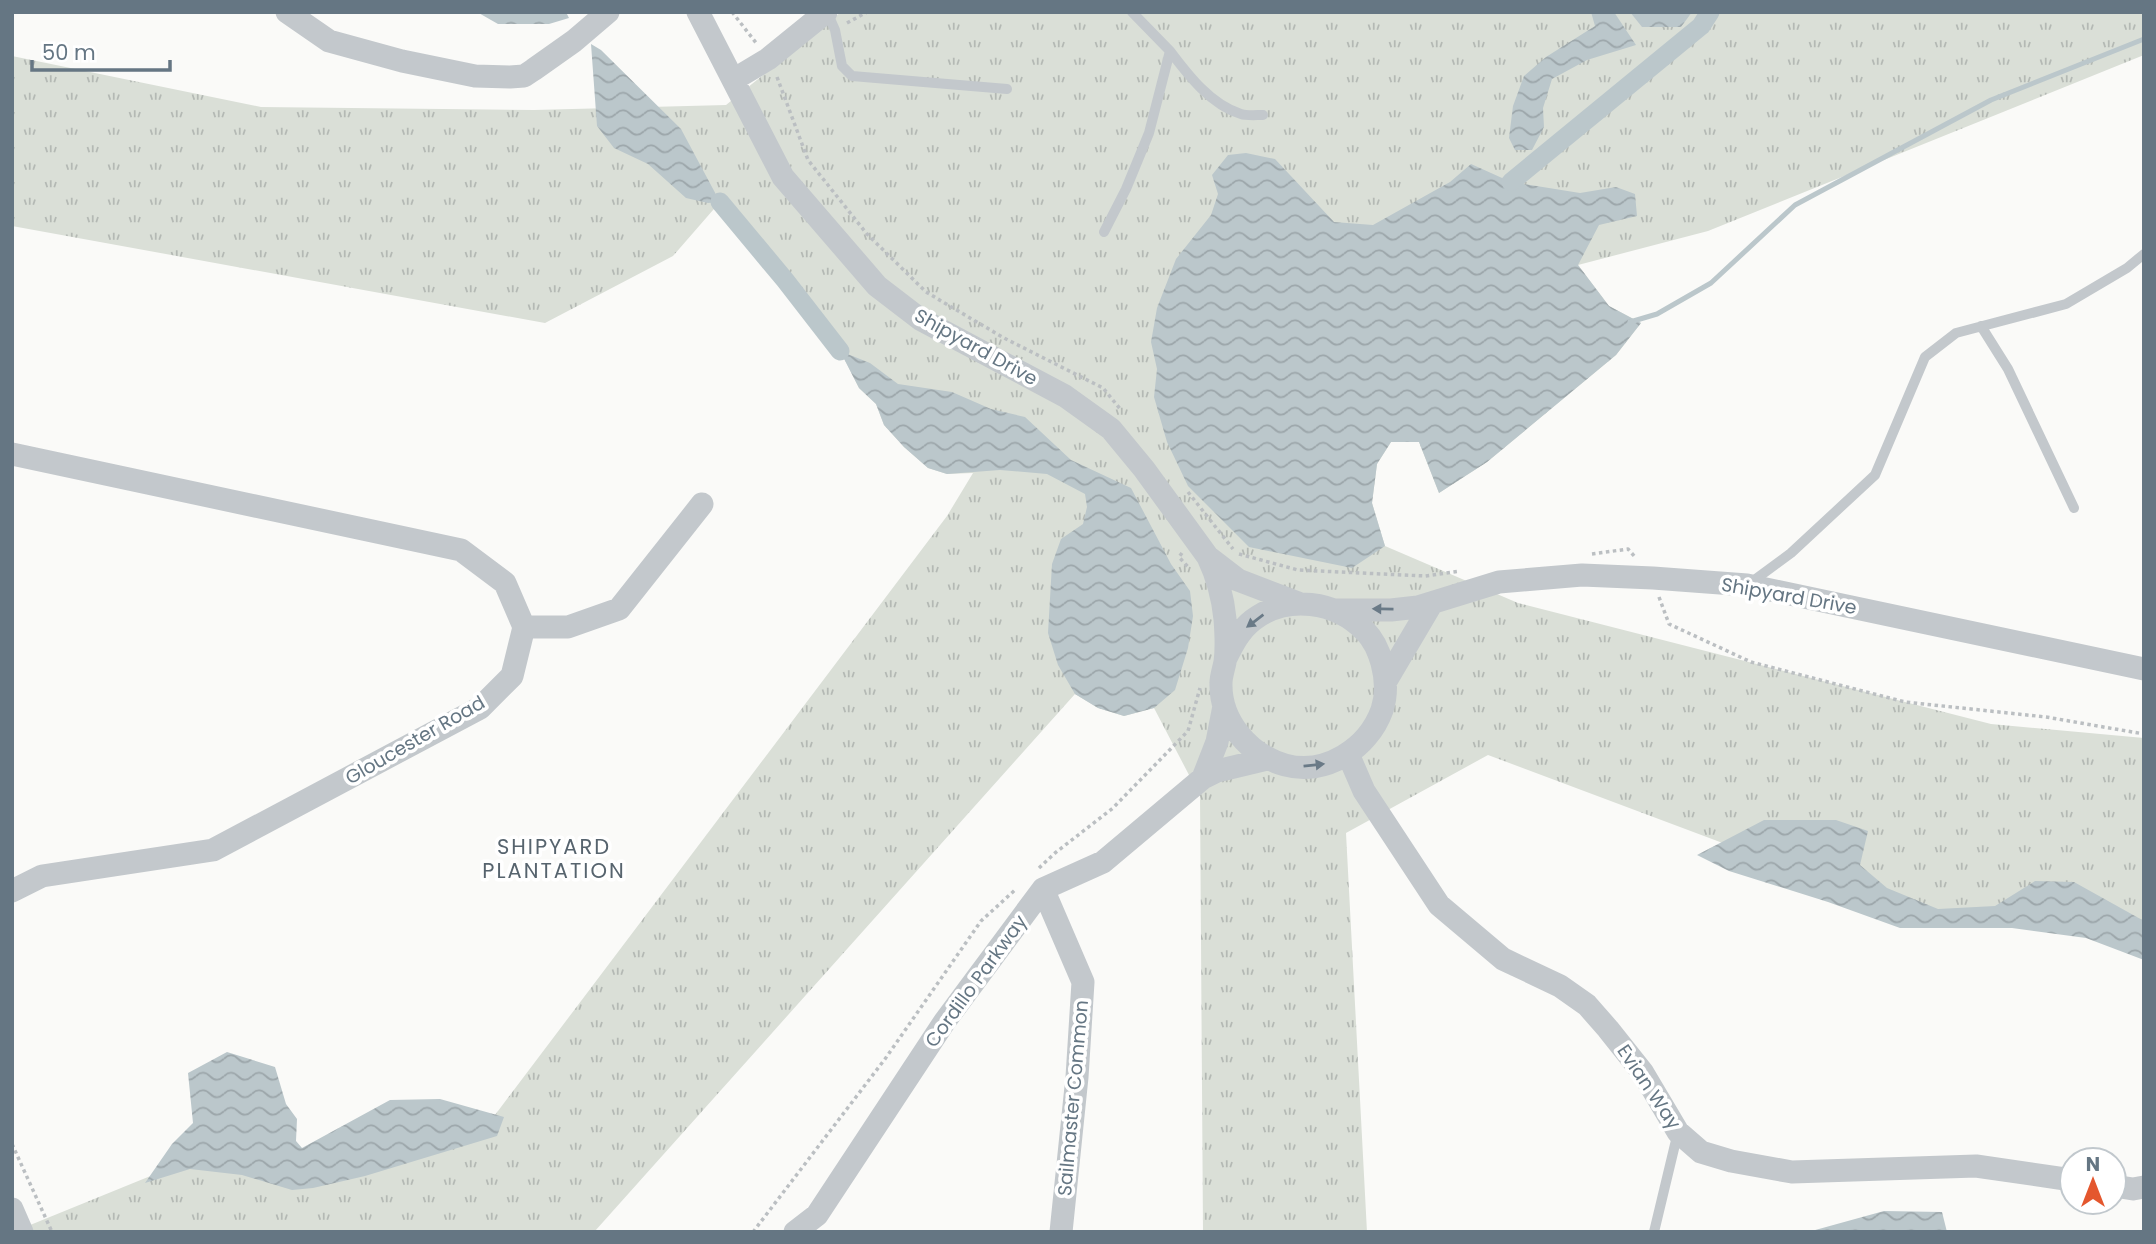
<svg xmlns="http://www.w3.org/2000/svg" width="2156" height="1244" font-family="Poppins,sans-serif">
<style>
.grass{fill:url(#grass-tufts)}
.water{fill:url(#water-waves)}
.lines{fill:none;stroke-linecap:round;stroke-linejoin:round}
.stream{stroke:#bbc7cb;stroke-width:5}
.canal{stroke:#bbc7cb;stroke-width:19}
.path{stroke:#bbbfc2;stroke-width:3.5;stroke-dasharray:3.5 3.5;stroke-linecap:butt}
.service{stroke:#c3c8cc;stroke-width:10}
.minor{stroke:#c3c8cc;stroke-width:23}
.oneway{fill:#6a7a87}
.labels{text-anchor:middle;dominant-baseline:central;stroke-width:7;stroke-linejoin:round;paint-order:stroke}
.street-label{font-size:19px;fill:#657683;stroke:#fff}
.neighbourhood-label{font-size:21px;letter-spacing:2px;fill:#57646e;stroke:#fff}
</style>
<defs>
<pattern id="grass-tufts" width="24" height="20" patternUnits="userSpaceOnUse" patternTransform="scale(1.75)"><rect width="24" height="20" fill="#dadfd7"/><path d="M3 7l-1-3M5 7V3M7 7l1-3M15 17l-1-3M17 17v-4M19 17l1-3" fill="none" stroke="#b4b9b4"/></pattern>
<pattern id="water-waves" width="16" height="10" patternUnits="userSpaceOnUse" patternTransform="scale(1.75)"><rect width="16" height="10" fill="#bbc7cb"/><path d="M0 5q4-4 8 0t8 0" fill="none" stroke="#9ca6aa"/></pattern>
</defs>
<rect width="100%" height="100%" fill="#fafaf8"/>
<!-- grass -->
<path class="grass" d="M841,12H2144V55L1708,231L1578,265L1609,306L1641,323L1616,355L1487,462L1439,493L1419,442H1391L1377,464L1372,503L1385,546L1518,603L1991,724L2144,738V946L2039,910L1936,923L1488,755L1346,833L1367,1232H1203L1200,796L1154,708L1124,716L1098,708L1075,694L595,1231L13,1232L261,1131L311,1165L495,1115L947,516L973,473L947,474L928,468L904,447L884,425L876,404L859,388L840,350L785,280L720,202L673,256L545,323L12,226V56L261,107L534,110L726,105Z"/>
<!-- water -->
<path class="water" d="M477,12H566L569,18L549,24H498Z
M1591,12H1614L1636,45L1587,60L1552,79L1543,108L1544,127L1532,150H1515L1509,138L1513,106L1524,76L1546,57L1595,26Z
M1630,12H1692L1681,27H1642Z
M591,44L601,50L681,129L720,202L708,203L686,198L648,164L614,148L597,126Z
M1246,153L1275,159L1334,222L1373,225L1450,182L1471,164L1511,182L1580,193L1616,187L1635,194L1637,216L1599,225L1578,265L1609,306L1641,323L1616,355L1487,462L1439,493L1419,442H1391L1377,464L1372,503L1385,546L1352,568L1249,547L1188,486L1167,442L1154,397L1157,369L1151,342L1157,308L1176,259L1211,215L1218,194L1212,175L1228,155Z
M840,351L870,363L898,384L952,392L991,409L1025,417L1071,460L1131,488L1171,564L1190,591L1193,616L1188,648L1175,690L1154,708L1124,716L1098,708L1075,694L1058,665L1048,633L1052,564L1061,539L1083,524L1087,507L1085,494L1047,474L1000,470L947,474L928,468L904,447L884,425L876,404L859,388Z
M1764,820H1836L1868,831L1860,865L1887,888L1938,909L1995,906L2035,881L2074,882L2144,921V960L2086,938L2012,928H1900L1828,902L1729,871L1697,855Z
M227,1052L275,1067L286,1104L297,1119L296,1141L302,1148L390,1100L440,1099L504,1117L497,1136L365,1176L313,1188L292,1190L242,1175L190,1169L145,1183L172,1144L193,1123L188,1073Z
M1884,1211L1942,1212L1947,1232H1808Z"/>
<g class="lines">
<!-- stream -->
<path class="stream" d="M1630,322L1657,314L1711,283L1795,205L1991,100L2144,39"/>
<!-- canal -->
<path class="canal" d="M1511,182L1701,26L1710,12
M720,202L785,280L840,351"/>
<!-- path -->
<path class="path" d="M732,12L757,44
M847,23L867,12
M777,77L808,160L867,234L926,292L1004,338L1103,388L1121,410
M1188,492L1233,549
M1182,553L1179,557L1189,568
M1239,554L1298,570L1425,576L1460,571
M1592,554L1628,549L1636,558
M1659,597L1669,624L1751,662L1905,702L2046,717L2144,734
M1039,868L1055,853L1113,808L1188,731L1200,688
M12,1144L52,1232
M753,1232L885,1059L981,921L1015,890"/>
<!-- service -->
<path class="service" d="M827,12L835,30L842,66L852,76L1007,89
M1170,51C1188,75 1211,105 1241,114C1247,116 1256,115 1263,115
M1104,232L1126,189L1149,133L1170,51L1132,12
M1981,326L2008,369L2074,508
M1749,584L1791,553L1875,475L1925,357L1956,333L2066,304L2127,268L2144,254
M1654,1232L1678,1132"/>
<!-- minor -->
<path class="minor" d="M287,12L329,41L402,61L475,76L510,77L524,76L533,70L574,41L608,12
M698,12L783,177L877,286L920,319L1065,396L1111,429L1144,469L1208,557C1217,576 1223,599 1225,619C1226,632 1227,648 1225,662C1224,668 1221,676 1221,683C1220,721 1249,755 1285,765C1325,776 1368,749 1382,710C1387,695 1386,678 1382,663C1379,652 1373,639 1365,631C1336,601 1287,594 1253,620C1240,630 1233,644 1226,658
M733,80L768,59L826,12
M12,454L461,550L505,583L524,627L512,676L480,708L213,850L42,876L12,891
M1208,557L1238,580L1298,603
M1335,610H1391L1418,607L1499,582L1582,575L1653,578L1747,585L2144,669
M524,627H568L619,609L702,504
M1386,681L1432,603
M1348,754L1364,791L1439,905L1503,959L1560,986L1587,1005L1608,1029L1643,1073L1678,1132L1701,1152L1731,1161L1792,1172L1976,1166L2072,1180
M1203,778L1217,742L1224,706
M1043,889L1083,982L1077,1077L1061,1232
M2114,1186L2133,1189L2144,1187
M12,1209L22,1232
M795,1232L817,1215L945,1021L1043,889L1103,862L1203,778L1217,771L1267,759"/>
</g>
<!-- one-way arrows -->
<defs><path id="oneway-solid" d="M-6-.8H1V-3.2L6.5 0L1 3.2V.8H-6Z" transform="scale(1.75)"/></defs>
<g class="oneway">
<use href="#oneway-solid" transform="translate(1383 609) rotate(-179)"/>
<use href="#oneway-solid" transform="translate(1255 621) rotate(143)"/>
<use href="#oneway-solid" transform="translate(1314 765) rotate(-6)"/>
</g>
<g class="labels">
<!-- street labels -->
<g class="street-label">
<text transform="translate(976 347) rotate(29)">Shipyard Drive</text>
<text transform="translate(1789 596) rotate(10)">Shipyard Drive</text>
<text transform="translate(415 740) rotate(-30)">Gloucester Road</text>
<text transform="translate(976 981) rotate(-54)">Cordillo Parkway</text>
<text transform="translate(1649 1087) rotate(56)">Evian Way</text>
<text transform="translate(1073 1098) rotate(-85)">Sailmaster Common</text>
</g>
<!-- neighbourhood labels -->
<g class="neighbourhood-label">
<text x="554" y="846">SHIPYARD<tspan x="554" dy="24">PLANTATION</tspan></text>
</g>
</g>
<!-- border -->
<rect width="2156" height="1244" fill="none" stroke="#657683" stroke-width="28"/>
<!-- north arrow -->
<g transform="translate(2093 1181)"><circle r="33" fill="#ffffff" stroke="#c1c8cd" stroke-width="2"/>
<path d="M0-5L12 26L0 18L-12 26Z" fill="#e4572e"/>
<text y="-10" font-size="19" font-weight="bold" text-anchor="middle" fill="#657683">N</text>
</g>
<!-- scale -->
<path d="M32 60v10h138v-10" fill="none" stroke="#657683" stroke-width="3.5"/>
<text x="42" y="60" font-size="21" fill="#657683" stroke="#ffffff" stroke-width="5" paint-order="stroke">50 m</text>
</svg>
